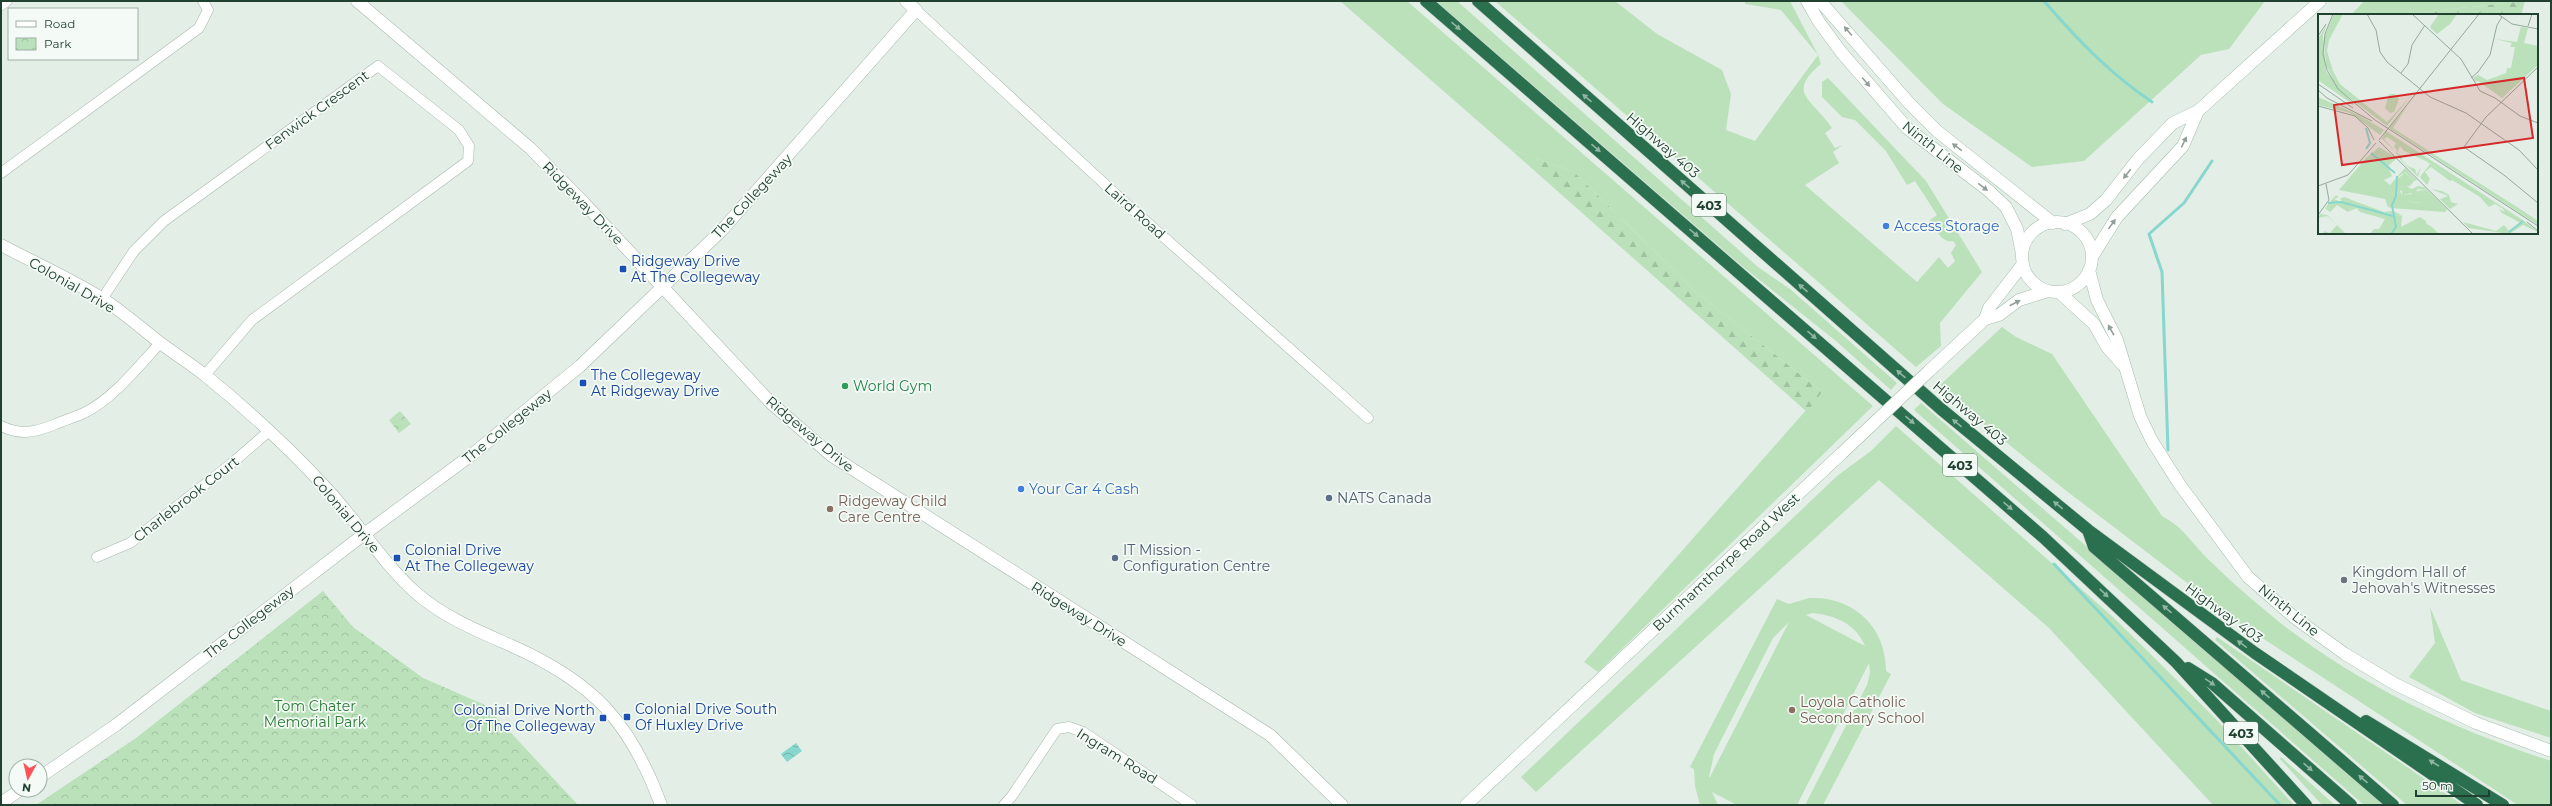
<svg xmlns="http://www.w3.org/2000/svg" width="2552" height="806" font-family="Montserrat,sans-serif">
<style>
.grass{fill:#bae1ba;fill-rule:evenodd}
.forest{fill:url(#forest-firs)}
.park{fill:url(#park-crowns)}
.water{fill:url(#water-waves)}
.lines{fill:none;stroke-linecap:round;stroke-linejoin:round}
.stream{stroke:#87d7ce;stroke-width:3}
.minor-casing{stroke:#a5b7ac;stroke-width:11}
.tertiary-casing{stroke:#a5b7ac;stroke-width:13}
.secondary-casing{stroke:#a3bead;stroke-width:13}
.motorway-casing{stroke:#c1cac5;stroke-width:13}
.minor{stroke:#fff;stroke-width:10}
.tertiary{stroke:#fff;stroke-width:12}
.secondary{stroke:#fff;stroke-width:12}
.motorway{stroke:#2a704e;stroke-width:12}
.secondary-bridge-casing{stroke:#a3bead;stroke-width:13;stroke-linecap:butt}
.secondary-bridge{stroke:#fff;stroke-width:12}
.oneway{fill:#8fb5a2}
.oneway2{fill:#90a098}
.shop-dot{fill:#3f7fe0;stroke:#f4faf5;stroke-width:1.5}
.transit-dot{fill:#1a4fb4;stroke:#f4faf5;stroke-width:1.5}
.leisure-dot{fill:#2e9e5b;stroke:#f4faf5;stroke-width:1.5}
.service-dot{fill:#5c6f8a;stroke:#f4faf5;stroke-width:1.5}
.education-dot{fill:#8d6e63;stroke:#f4faf5;stroke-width:1.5}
.worship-dot{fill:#6b7280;stroke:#f4faf5;stroke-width:1.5}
.labels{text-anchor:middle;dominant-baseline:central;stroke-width:3.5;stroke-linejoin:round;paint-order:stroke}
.shield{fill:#f4faf5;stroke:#60786b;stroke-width:1}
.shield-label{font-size:13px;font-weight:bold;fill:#214130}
.street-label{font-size:14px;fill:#214130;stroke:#f4faf5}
.shop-label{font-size:14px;fill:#366cbe;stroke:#f4faf5;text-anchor:start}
.transit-label{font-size:14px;fill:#164399;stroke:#f4faf5;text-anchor:start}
.leisure-label{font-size:14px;fill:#27864d;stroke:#f4faf5;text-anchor:start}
.service-label{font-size:14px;fill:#4e5e75;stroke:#f4faf5;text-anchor:start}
.education-label{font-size:14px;fill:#785e54;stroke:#f4faf5;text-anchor:start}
.worship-label{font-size:14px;fill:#5b616d;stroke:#f4faf5;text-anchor:start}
.park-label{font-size:14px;fill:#277c31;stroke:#f4faf5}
.inset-river{fill:none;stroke:#87d7ce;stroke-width:2}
.inset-road{fill:none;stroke:#95a99d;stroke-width:1}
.view{fill:#d62828;fill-opacity:0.15;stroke:#d62828;stroke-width:2}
.inset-edge{fill:none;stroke:#214130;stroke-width:2}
</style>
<defs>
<pattern id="forest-firs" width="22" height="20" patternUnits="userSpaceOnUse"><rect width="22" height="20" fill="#bae1ba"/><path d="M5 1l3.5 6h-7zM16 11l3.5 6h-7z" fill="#a0c2a0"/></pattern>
<pattern id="park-crowns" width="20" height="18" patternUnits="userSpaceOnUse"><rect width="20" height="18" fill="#bae1ba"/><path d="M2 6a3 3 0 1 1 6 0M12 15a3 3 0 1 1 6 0" fill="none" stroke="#a0c2a0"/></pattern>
<pattern id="water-waves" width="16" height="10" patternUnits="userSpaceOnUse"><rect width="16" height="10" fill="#87d7ce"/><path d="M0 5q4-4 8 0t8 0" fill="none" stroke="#6eb0a8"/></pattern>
</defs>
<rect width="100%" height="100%" fill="#e3eee6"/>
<!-- grass -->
<path class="grass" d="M1340,1H1407L1873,406L1598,672L1584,662L1822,392L1695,291L1574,172L1510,149Z
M1436,1H1457L1758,267L1790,289L1897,383L1891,390L1836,341L1742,266Z
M1495,1H1615L1657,34L1722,70L1731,94L1726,130L1755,141L1818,55L1781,10L1745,4V1H1790L1818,55L1821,64C1785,94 1813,99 1832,128L1825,133L1835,148L1843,145L1833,152L1839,163L1805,185L1917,282L1939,257L1948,268L1955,261L1951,253L1956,245L1953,241C1941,243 1936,229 1930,220L1937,215L1915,181L1907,185L1886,151L1855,120L1842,117L1822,97V82L1828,78L1926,181L1982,272L1940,323L1941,346L1916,367Z
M1841,1H2265L2229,49L2201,55L2084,161L2032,167L1943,104Z
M2364,1H2525L2413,13L2410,15H2351Z
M2002,327L2016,337L2052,354L2162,516C2186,529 2191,543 2210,561C2231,582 2255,602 2278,621C2359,685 2453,729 2551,761V805H2518L2241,624L2064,489L1938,387Z
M1921,403L2385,805H2364L1914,410Z
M1896,426L2113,617L2215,718L2294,805H2213L2049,628L1879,480L1536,792L1521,777L1837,476L1871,451Z
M1809,598C1853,596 1886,626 1886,671L1891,674L1823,805H1805L1867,685L1870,673L1869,663L1797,805H1737L1712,792L1718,805H1700L1695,786L1694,769L1690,767L1777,599L1789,604ZM1812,613C1835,615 1856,624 1865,646L1806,615ZM1789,622L1710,777H1709L1714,754L1773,638Z
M2430,607L2461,680L2551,711V738L2475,713L2409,677L2435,643Z
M2217,637L2458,802L2462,805H2407L2215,640Z
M2281,757L2335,805H2322L2280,759Z"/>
<!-- forest -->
<path class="forest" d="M2525,1L2521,15H2410L2413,13Z
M1510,149L1574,172L1695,291L1822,392L1807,412Z"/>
<!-- park -->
<path class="park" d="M400,411L411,424L399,433L389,420Z
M323,591L353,627L423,678L485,705L578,805H36L136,738Z"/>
<!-- water -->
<path class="water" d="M796,743L802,751L787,762L781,754Z"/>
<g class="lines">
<!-- stream -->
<path class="stream" d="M2044,1C2078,40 2109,73 2152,102
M2168,450L2162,272L2149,234L2184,203L2212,161
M2054,564L2280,805"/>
<!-- minor casing -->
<g class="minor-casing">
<path id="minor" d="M1,5L7,1
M916,10L1122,200L1368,418
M1,173L199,28L208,10L203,1
M102,299L134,251L164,221L378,66L459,130L469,146L468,161L252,320L205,375
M1,426C21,436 36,432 56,424C65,420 75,417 84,413C113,399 139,366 160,343
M97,557L130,543L231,464L269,431
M1004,805L1012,796L1057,729L1069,727L1083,732L1192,805"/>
</g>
<!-- tertiary casing -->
<g class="tertiary-casing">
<path id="tertiary" d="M357,1L530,148L584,203L771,403L832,456L1270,735L1342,805
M1,245C35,263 71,279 103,299C123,312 141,328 159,342C175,354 191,364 206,376C248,410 289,448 326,488C357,521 381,561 415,592C443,617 478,631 512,646C593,682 630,721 661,805
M40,777L116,725L363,535L474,453L580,366L722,230L916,10L906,1
M1,803L20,790"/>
</g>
<!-- secondary casing -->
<g class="secondary-casing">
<path id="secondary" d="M1807,1L1819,22L1841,52L1907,128L1989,191L2006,207L2017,229L2022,254
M1820,1L1909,103L1937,131L2053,223
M2022 257a35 35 0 1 1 70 0a35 35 0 1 1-70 0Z
M2065,224L2090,214L2106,200L2138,159L2173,123L2198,111L2320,1
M2092,257L2117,217L2183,146L2198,111
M2089,270L2097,300L2117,340L2140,416L2152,441L2180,485L2248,577L2295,618L2345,654L2395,684L2476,723L2551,751
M2059,292L2094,324L2107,347L2122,364
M1985,319L1999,315L2019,300L2048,291
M1929,371L1985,319L1989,308L2023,264
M1466,805L1842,453"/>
</g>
<!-- motorway casing -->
<g class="motorway-casing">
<path id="motorway" d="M1426,1L2043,537L2176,662L2306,805
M1478,1L1941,409L2088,530L2255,653L2477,805
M2088,530L2094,547L2393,805
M2188,668L2212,683L2351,805
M2366,721L2503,805"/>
</g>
<!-- minor -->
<use href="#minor" class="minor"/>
<!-- tertiary -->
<use href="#tertiary" class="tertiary"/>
<!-- secondary -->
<use href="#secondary" class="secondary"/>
<!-- motorway -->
<use href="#motorway" class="motorway"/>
<!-- secondary-bridge casing -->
<g class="secondary-bridge-casing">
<path id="secondary-bridge" d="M1842,453L1929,371"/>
</g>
<!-- secondary-bridge -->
<use href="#secondary-bridge" class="secondary-bridge"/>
</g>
<!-- one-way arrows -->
<defs><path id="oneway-solid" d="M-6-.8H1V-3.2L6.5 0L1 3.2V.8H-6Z"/></defs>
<g class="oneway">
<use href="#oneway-solid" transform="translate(1456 26) rotate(41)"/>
<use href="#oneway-solid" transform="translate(1587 98) rotate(-139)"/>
<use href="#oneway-solid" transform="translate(1596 148) rotate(41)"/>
<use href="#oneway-solid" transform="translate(1685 184) rotate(-139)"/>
<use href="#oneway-solid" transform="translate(1694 233) rotate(41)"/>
<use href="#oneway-solid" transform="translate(1803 288) rotate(-139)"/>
<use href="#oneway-solid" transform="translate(1812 335) rotate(41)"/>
<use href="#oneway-solid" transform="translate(1901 374) rotate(-139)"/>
<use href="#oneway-solid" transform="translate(1910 420) rotate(41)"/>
<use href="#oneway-solid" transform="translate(1957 423) rotate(-141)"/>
<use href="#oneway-solid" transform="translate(2058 505) rotate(-141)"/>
<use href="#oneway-solid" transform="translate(2008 506) rotate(41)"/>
<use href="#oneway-solid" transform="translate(2104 593) rotate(43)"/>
<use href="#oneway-solid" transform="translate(2167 609) rotate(-139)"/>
<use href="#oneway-solid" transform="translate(2242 644) rotate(-144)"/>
<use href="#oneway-solid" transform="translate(2210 682) rotate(34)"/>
<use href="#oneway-solid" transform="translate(2265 694) rotate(-139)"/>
<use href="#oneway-solid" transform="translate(2434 763) rotate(-148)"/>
<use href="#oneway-solid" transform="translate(2308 767) rotate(41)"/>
<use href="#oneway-solid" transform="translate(2363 779) rotate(-139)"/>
</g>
<g class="oneway2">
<use href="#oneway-solid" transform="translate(1848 31) rotate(-131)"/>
<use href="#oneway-solid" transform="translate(1866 82) rotate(49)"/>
<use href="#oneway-solid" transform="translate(2184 142) rotate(-64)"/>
<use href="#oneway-solid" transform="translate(1957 147) rotate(-144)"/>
<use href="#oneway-solid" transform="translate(2127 174) rotate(128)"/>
<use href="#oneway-solid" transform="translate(1983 187) rotate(37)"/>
<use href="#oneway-solid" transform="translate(2112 224) rotate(-54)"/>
<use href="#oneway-solid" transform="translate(2015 303) rotate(-27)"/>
<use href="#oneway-solid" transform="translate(2111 330) rotate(-119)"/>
</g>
<!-- markers -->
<g class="shop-dot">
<circle cx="1886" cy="226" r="4"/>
<circle cx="1021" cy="489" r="4"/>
</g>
<g class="transit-dot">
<rect x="619" y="265" width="8" height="8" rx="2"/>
<rect x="579" y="379" width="8" height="8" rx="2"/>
<rect x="393" y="554" width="8" height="8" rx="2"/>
<rect x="623" y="713" width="8" height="8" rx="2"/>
<rect x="599" y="714" width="8" height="8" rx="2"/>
</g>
<circle class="leisure-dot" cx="845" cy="386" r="4"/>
<g class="service-dot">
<circle cx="1329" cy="498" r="4"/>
<circle cx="1115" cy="558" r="4"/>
</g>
<g class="education-dot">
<circle cx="830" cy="509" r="4"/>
<circle cx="1792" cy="710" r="4"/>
</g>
<circle class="worship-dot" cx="2344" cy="580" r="4"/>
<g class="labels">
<!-- shield labels -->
<g class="shield">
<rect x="1692" y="194" width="34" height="22" rx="3"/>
<rect x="1943" y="454" width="34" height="22" rx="3"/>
<rect x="2224" y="722" width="34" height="22" rx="3"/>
</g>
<g class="shield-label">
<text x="1709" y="205">403</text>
<text x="1960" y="465">403</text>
<text x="2241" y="733">403</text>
</g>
<!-- street labels -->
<g class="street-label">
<text transform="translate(317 110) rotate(-36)">Fenwick Crescent</text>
<text transform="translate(1663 145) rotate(41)">Highway 403</text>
<text transform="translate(1933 147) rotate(39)">Ninth Line</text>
<text transform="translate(752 196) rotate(-47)">The Collegeway</text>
<text transform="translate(583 203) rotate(46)">Ridgeway Drive</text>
<text transform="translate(1135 211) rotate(42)">Laird Road</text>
<text transform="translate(72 285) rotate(30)">Colonial Drive</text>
<text transform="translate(1970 413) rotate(40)">Highway 403</text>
<text transform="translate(507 426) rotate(-39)">The Collegeway</text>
<text transform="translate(810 434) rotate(40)">Ridgeway Drive</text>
<text transform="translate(186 499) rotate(-38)">Charlebrook Court</text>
<text transform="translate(346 514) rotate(50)">Colonial Drive</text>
<text transform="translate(1726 562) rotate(-43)">Burnhamthorpe Road West</text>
<text transform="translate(2289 610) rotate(39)">Ninth Line</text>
<text transform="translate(2224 613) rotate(36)">Highway 403</text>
<text transform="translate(1079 614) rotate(32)">Ridgeway Drive</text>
<text transform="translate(249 622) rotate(-38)">The Collegeway</text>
<text transform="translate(1117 756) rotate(32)">Ingram Road</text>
</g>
<!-- shop labels -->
<g class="shop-label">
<text x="1894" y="226">Access Storage</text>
<text x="1029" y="489">Your Car 4 Cash</text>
</g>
<!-- transit labels -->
<g class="transit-label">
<text x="631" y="261">Ridgeway Drive<tspan x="631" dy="16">At The Collegeway</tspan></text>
<text x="591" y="375">The Collegeway<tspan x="591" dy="16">At Ridgeway Drive</tspan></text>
<text x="405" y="550">Colonial Drive<tspan x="405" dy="16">At The Collegeway</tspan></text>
<text x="635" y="709">Colonial Drive South<tspan x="635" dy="16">Of Huxley Drive</tspan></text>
<text x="595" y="710" text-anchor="end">Colonial Drive North<tspan x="595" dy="16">Of The Collegeway</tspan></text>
</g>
<!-- leisure labels -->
<g class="leisure-label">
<text x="853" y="386">World Gym</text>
</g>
<!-- service labels -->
<g class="service-label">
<text x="1337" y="498">NATS Canada</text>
<text x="1123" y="550">IT Mission -<tspan x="1123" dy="16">Configuration Centre</tspan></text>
</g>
<!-- education labels -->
<g class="education-label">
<text x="838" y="501">Ridgeway Child<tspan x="838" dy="16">Care Centre</tspan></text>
<text x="1800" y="702">Loyola Catholic<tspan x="1800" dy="16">Secondary School</tspan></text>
</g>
<!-- worship labels -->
<g class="worship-label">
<text x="2352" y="572">Kingdom Hall of<tspan x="2352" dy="16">Jehovah's Witnesses</tspan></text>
</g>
<!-- park labels -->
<g class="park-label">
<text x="315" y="706">Tom Chater<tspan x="315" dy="16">Memorial Park</tspan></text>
</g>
</g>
<!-- overview -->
<g transform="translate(2318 14)">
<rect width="220" height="220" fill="#e3eee6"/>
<path d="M16,0H25L11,26L9,37L15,57L22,70L69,108L93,82L69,112L20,75L8,51L6,24ZM9,10L5,21L8,57L37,92L0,66V25ZM71,80H77L81,85L76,98L72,99L67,94ZM0,83L41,101L66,116L62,121L32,99L0,91ZM90,91L75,114L202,195L220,207V211L71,114ZM68,117L206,207L220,218L205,211L191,220L151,214L145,208L178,217L186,211L191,217L203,209L184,199L181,195L187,198L184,194L177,190L171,193L162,183L134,166L132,167L113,153L107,158L112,165L109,171L102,163L112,150L141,169L108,147L86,137L82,132L79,139L84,142V146L90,152L97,155L99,161L103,152L100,163L82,145L78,139L79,136L76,133L78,129L69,123L66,125L78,138L64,125ZM61,133L79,144L70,152L74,162L66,166L72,171L87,154L99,166L96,167L87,158L80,163L78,170L80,174L87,172L94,175V179L84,181V177L80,176L79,179L92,188L104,189L110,181L98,177L109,176L129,195L127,198L73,194L70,193L67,185L21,176L48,144ZM31,185L66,198L75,197L85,202L35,193ZM28,186L33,194L30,198L19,191L12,198L7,194L19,189L27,190Z" fill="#bae1ba"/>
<path d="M86,158L96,167L92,172L81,174L78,172L80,164L85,161ZM100,172L106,173L109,176L100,175L98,177L111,181L104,189L88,187L79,178L81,175L84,181L94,180V175ZM113,175L124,177L131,181L133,188L140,190L132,195L122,185L130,182ZM18,181L21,183L16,185L20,187L25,188L22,185L26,183L32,185L35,193H49L59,198L84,202L83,213L102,203L108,207L109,212L99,220H52L56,215H61L67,205L42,198L39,194L30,198L33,195L28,186L27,190L19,189L7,194ZM2,200L9,201L28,220H5L6,217L12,219L19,211L9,202L0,204Z" fill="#bae1ba"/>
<path d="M109,210L114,213L121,220H99Z" fill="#bae1ba"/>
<path d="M121,0H139L132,10L119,20L112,13ZM203,13L210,14L206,29L220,32V51L184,84L160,67L157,68L155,64L160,61L169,66L188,59L189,54H193L197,33H192L194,29L177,25L199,28Z" fill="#bae1ba"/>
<path class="inset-river" d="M48,135L52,129L48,114M53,139L77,159M10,189L23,188L75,202M191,218L205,207M73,220L78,213L74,191L78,182L79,162"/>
<path class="inset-road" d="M15,0L7,20L5,40L9,56L20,75L57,106L220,212M49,0L58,16L62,38L69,48L112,83L148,99L201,136L220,156M94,0L143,45L162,77L177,84L202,102L220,109M180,0L194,10L220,15M210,12L214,0M0,22L8,10M220,53L168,103L146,133L186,161L220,189M83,59L90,50L94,31L107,11M153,64L160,58L172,41L179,11L184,3M0,70L35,94M0,76L9,84L54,107M0,92L37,102L50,114L56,126M61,126L161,0M61,127L155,220M0,172L30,161L58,129M0,201L11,186L8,170M209,208L220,217"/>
<path class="view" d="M206,64L215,124L24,151L16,91Z"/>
<rect width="220" height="220" class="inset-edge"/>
</g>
<!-- border -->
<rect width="2552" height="806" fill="none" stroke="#214130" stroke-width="4"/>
<!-- legend -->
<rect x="8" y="8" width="130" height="52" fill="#f4faf5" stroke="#a0b0a6"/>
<rect x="16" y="21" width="20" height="6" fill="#ffffff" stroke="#a0b0a6"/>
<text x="44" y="28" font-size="12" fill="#214130">Road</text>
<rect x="16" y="38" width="20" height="12" fill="url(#park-crowns)" stroke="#a0b0a6"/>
<text x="44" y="48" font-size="12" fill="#214130">Park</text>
<!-- north arrow -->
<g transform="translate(28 778) rotate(188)"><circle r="19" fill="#f4faf5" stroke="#a0b0a6"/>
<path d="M0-3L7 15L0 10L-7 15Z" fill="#fd5257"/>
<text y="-6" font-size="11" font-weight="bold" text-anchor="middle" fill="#214130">N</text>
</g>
<!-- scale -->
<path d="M2416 790v6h73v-6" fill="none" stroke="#214130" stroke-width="2"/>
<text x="2422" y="790" font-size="12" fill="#214130" stroke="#f4faf5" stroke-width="3" paint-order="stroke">50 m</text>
</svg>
